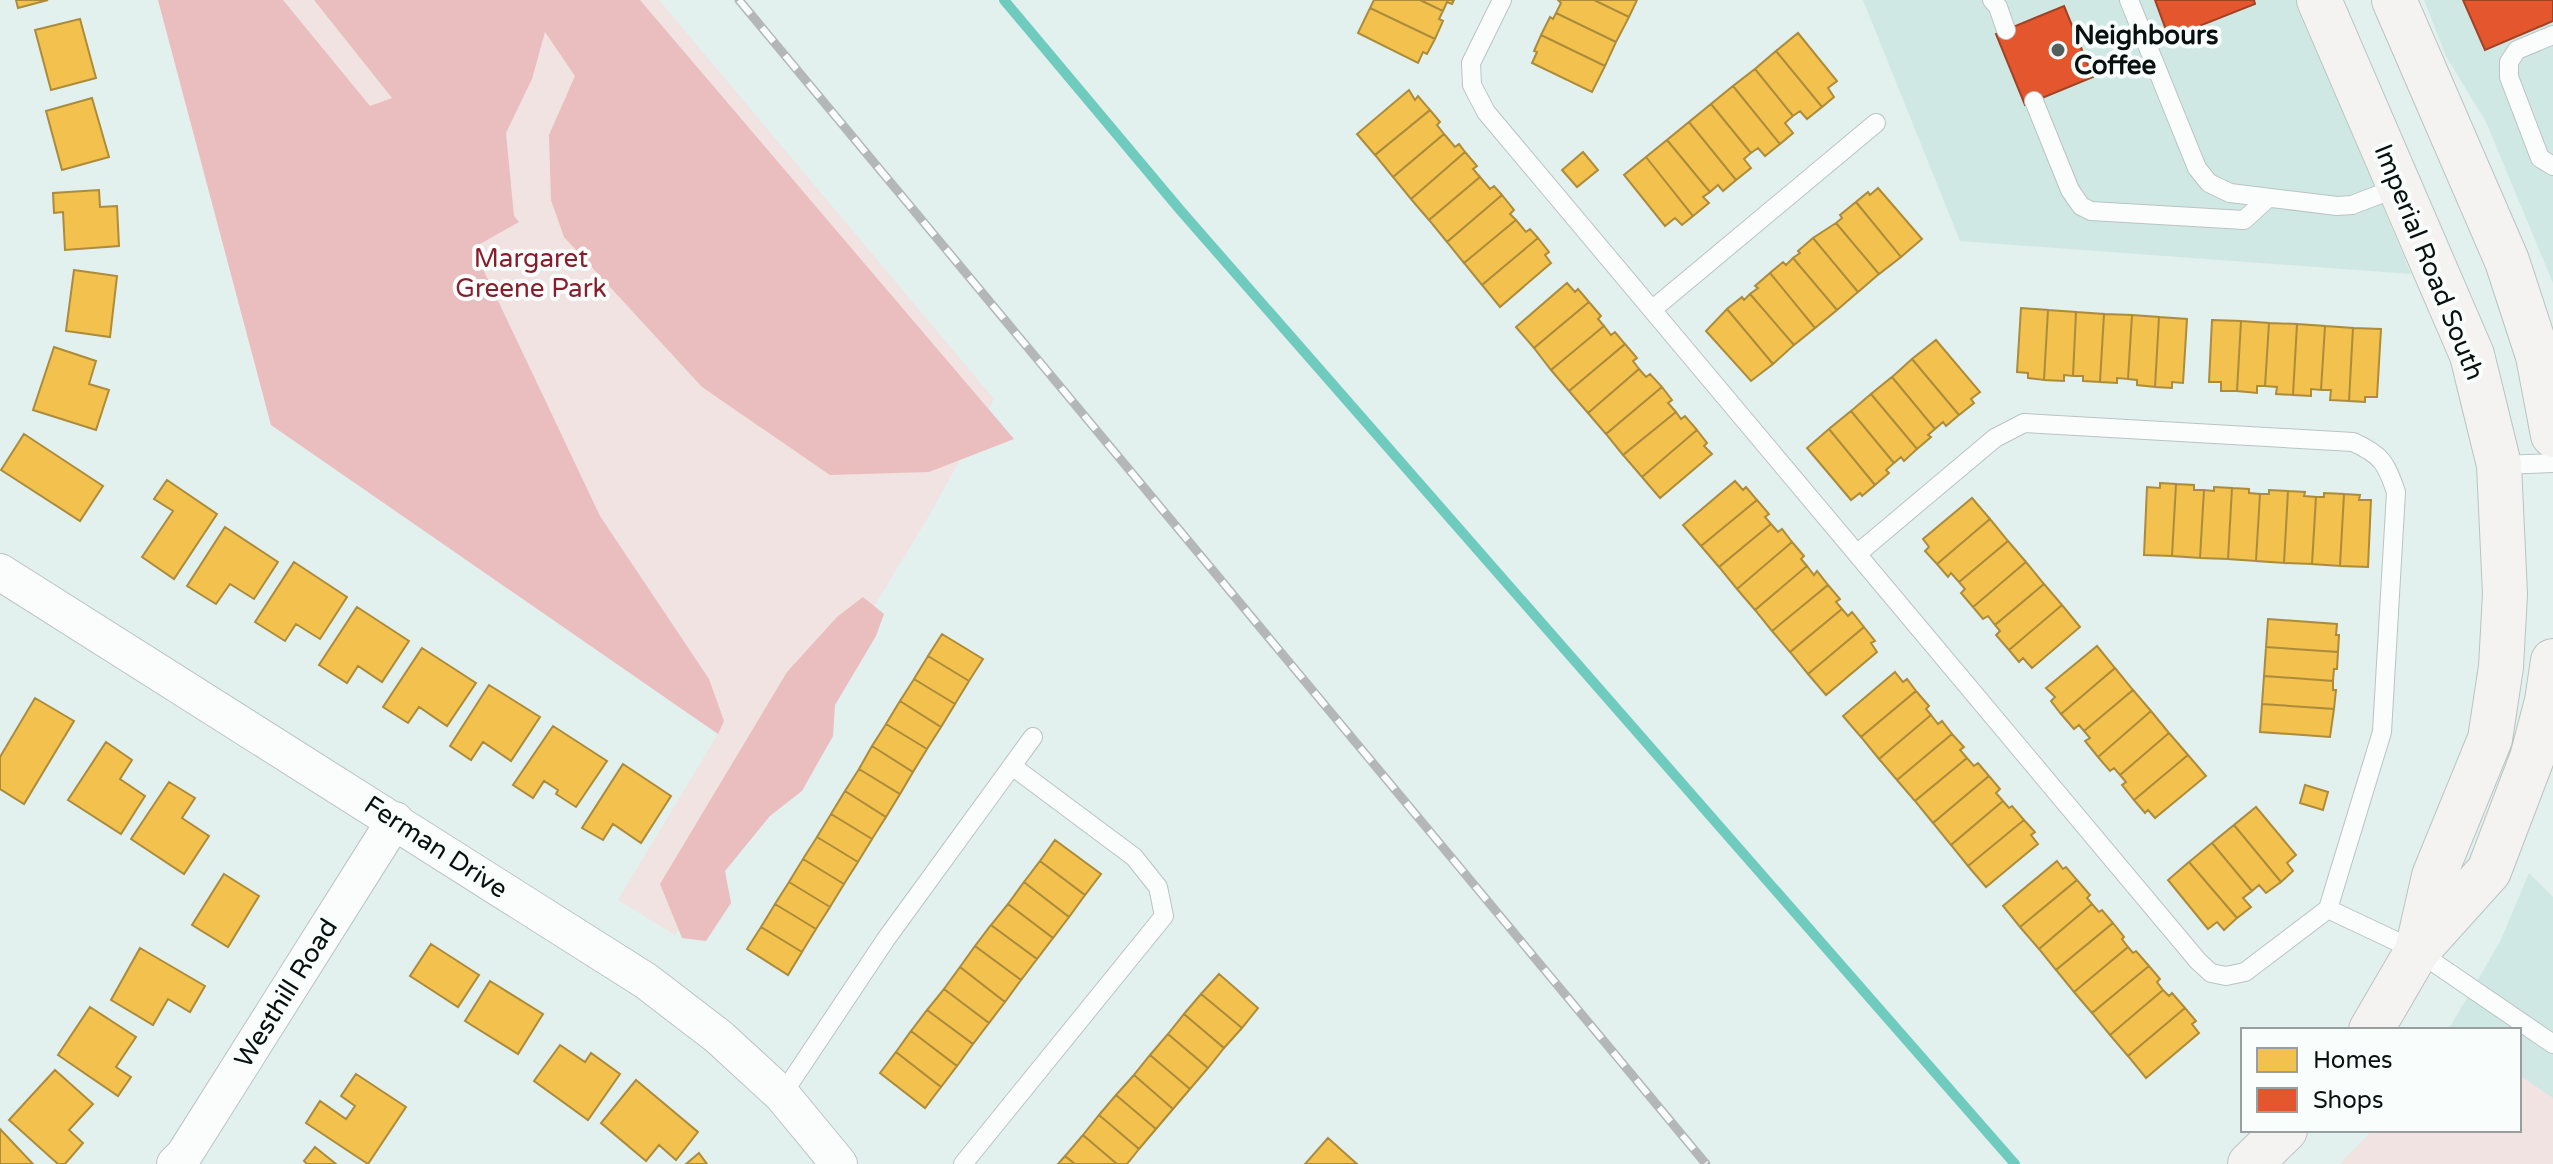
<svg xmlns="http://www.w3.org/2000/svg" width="2553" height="1164" font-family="'Varela Round',sans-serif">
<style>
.built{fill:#cfe8e3}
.green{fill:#f0e3e1}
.forest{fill:#eabebe}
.homes{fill:#f2c14e;stroke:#ac8c3b;stroke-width:2}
.shops{fill:#e4572e;stroke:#a24225;stroke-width:2}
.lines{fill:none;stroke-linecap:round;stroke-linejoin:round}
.stream{stroke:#6ecbbe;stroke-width:10}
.lane-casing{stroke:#b9c4c2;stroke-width:20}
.street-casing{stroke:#b9c4c2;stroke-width:38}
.secondary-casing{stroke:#b9c4c2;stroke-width:46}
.lane{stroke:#fbfdfc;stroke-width:18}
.street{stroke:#fbfdfc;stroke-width:36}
.secondary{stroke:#f5f3f2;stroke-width:44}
.rail-casing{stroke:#b4b7b7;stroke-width:9}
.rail{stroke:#f9fefd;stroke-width:6;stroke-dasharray:18;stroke-linecap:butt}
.poi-dot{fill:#545f5d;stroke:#f9fefd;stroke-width:3}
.labels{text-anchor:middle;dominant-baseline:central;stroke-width:8;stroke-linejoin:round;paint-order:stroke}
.poi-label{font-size:26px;font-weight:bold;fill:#08110f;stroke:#f9fefd;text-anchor:start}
.park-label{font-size:26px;fill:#891d2c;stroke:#f9fefd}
.street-label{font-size:26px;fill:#08110f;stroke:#f9fefd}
</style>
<rect width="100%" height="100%" fill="#e2f0ee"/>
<!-- built -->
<path class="built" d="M1863,0H2296L2411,274L1960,241Z
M2424,0H2553V283L2486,122L2446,56Z
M2529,873L2553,897V1164H2340L2373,1130H2519V1030H2448L2500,942Z"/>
<!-- green -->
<path class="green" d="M158,0H659L994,399L927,519L675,935L618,900L718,734L271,425Z
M2519,1075L2553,1098V1164H2340L2373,1130H2519Z"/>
<!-- forest -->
<path class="forest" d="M158,0H283L370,106L392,98L314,0H640L1014,439L929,472L830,475L702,387L564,237L551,200L549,135L575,76L545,32L532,79L506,133L514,216L519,222L473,248L600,516L709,679L724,721L718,734L271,425Z
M863,597L884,614L876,636L835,705L833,736L802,791L770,816L725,871L731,903L706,941L682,938L660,884L787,672L837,617Z"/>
<!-- homes -->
<path class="homes" d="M16,0H48L18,8Z
M1374,0H1420L1443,11L1439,19L1443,21L1435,39L1370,8Z
M1420,0H1454L1452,4L1447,2L1443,11Z
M1558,0H1594L1629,17L1616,42L1556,13L1561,3Z
M1594,0H1637L1629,17Z
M1370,8L1435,39L1427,54L1423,52L1418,63L1358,33Z
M1556,13L1616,42L1605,66L1541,35L1550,17L1553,19Z
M80,19L96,78L51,90L35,30Z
M1798,33L1837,81L1828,88L1834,97L1822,107L1776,51Z
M1541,35L1605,66L1592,92L1532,63L1537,52L1534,51Z
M1776,51L1822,107L1807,119L1800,111L1793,116L1755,69Z
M1755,69L1793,116L1785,123L1793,133L1780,144L1733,86Z
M1733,86L1780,144L1765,156L1758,148L1751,153L1711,104Z
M1409,90L1415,100L1418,96L1430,110L1375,155L1357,134Z
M92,98L109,157L62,170L46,111Z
M1711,104L1751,153L1744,159L1751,168L1736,180L1689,122Z
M1430,110L1440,122L1437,125L1444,134L1393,177L1375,155Z
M1689,122L1736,180L1723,191L1718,185L1710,192L1667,140Z
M1444,134L1455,147L1459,144L1465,152L1411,199L1393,177Z
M1667,140L1710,192L1703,197L1709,203L1693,216L1646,157Z
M1465,152L1477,166L1473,169L1480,177L1429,220L1411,199Z
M1583,152L1598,170L1577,187L1562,170Z
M1646,157L1693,216L1682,225L1675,218L1665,226L1624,175Z
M1480,177L1490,189L1494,186L1502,195L1447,242L1429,220Z
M1878,188L1922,239L1901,257L1856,202L1868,192L1870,195Z
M99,190L100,207L117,206L119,246L65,250L63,212L54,213L53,193Z
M1502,195L1514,210L1510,214L1516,220L1464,263L1447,242Z
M1856,202L1901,257L1879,274L1836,223L1842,218L1840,215Z
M1516,220L1526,232L1530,229L1538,238L1482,285L1464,263Z
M1836,223L1879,274L1858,292L1813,238Z
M1538,238L1549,252L1545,255L1551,263L1500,307L1482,285Z
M1813,238L1858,292L1837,310L1793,258L1800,253L1798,251Z
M1793,258L1837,310L1815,328L1770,273L1783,262L1786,265Z
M74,270L117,276L110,337L66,331Z
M1770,273L1815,328L1794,345L1750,294L1758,288L1755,286Z
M1567,283L1575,292L1578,289L1589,302L1534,348L1516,327Z
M1750,294L1794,345L1773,364L1727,309L1742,297L1744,300Z
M1589,302L1601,316L1598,319L1604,326L1551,370L1534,348Z
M2021,308L2048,310L2044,380L2028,378V373L2017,372Z
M1727,309L1773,364L1751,381L1706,331Z
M2048,310L2076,312L2073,376L2064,375V381L2044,380Z
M2076,312L2104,314L2100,382L2083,381V376H2073Z
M2104,314L2132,315L2128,379L2117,378V383L2100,382Z
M2132,315L2159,317L2155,387L2137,385V380L2128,379Z
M2159,317L2187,319L2183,383L2172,382V388L2155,387Z
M2212,320L2241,321L2237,391H2221V382H2209Z
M2241,321L2269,323L2265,386H2257V393L2237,391Z
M2269,323L2297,324L2293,395L2276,394L2277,387L2265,386Z
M2297,324L2325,326L2321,390L2311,389V396L2293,395Z
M1604,326L1611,335L1615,332L1625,344L1569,391L1551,370Z
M2325,326L2353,328L2349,401L2330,400L2331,390H2321Z
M2353,328L2381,329L2377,397H2365V402L2349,401Z
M1936,340L1980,392L1971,399L1974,403L1959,415L1912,359Z
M1625,344L1637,358L1633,361L1639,369L1588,413L1569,391Z
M54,347L96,361L89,384L109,390L96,430L33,410Z
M1912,359L1959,415L1946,426L1943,422L1935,429L1892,377Z
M1639,369L1646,377L1650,374L1662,387L1606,434L1588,413Z
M1892,377L1935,429L1928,435L1931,437L1917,449L1871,394Z
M1662,387L1672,400L1668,403L1676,412L1623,455L1606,434Z
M1871,394L1917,449L1904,461L1901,457L1894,463L1851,411Z
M1851,411L1894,463L1886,470L1889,473L1875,485L1829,429Z
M1676,412L1681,419L1685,416L1697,430L1642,477L1623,455Z
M1829,429L1875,485L1862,496L1860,493L1851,500L1807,448Z
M1697,430L1707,443L1704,446L1712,454L1660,498L1642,477Z
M24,434L103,486L80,521L1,470Z
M167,480L217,514L174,579L142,557L173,511L154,499Z
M1735,481L1743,490L1746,487L1757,500L1701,546L1683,525Z
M2160,483L2176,484L2172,556L2144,555L2147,487L2160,488Z
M2176,484L2194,485V490H2204L2200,558L2172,556Z
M2214,487L2232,488L2228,559L2200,558L2204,490L2214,491Z
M2232,488L2249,489V493L2260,494L2256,561L2228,559Z
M2269,490L2288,491L2284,563L2256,561L2260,494H2269Z
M2288,491L2305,492L2304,496L2316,497L2312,564L2284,563Z
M2324,493L2344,494L2340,566L2312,564L2316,497H2324Z
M2344,494L2360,495L2359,500H2371L2368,567L2340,566Z
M1972,498L1990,519L1937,564L1925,551L1929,547L1923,539Z
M1757,500L1769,514L1765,517L1771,524L1719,567L1701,546Z
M1990,519L2008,541L1959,582L1951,573L1948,577L1937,564Z
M1771,524L1778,532L1782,529L1792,542L1737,589L1719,567Z
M225,527L278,562L254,599L230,584L216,604L187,586Z
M2008,541L2026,562L1973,607L1961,593L1965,589L1959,582Z
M1792,542L1804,556L1801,559L1807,566L1755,610L1737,589Z
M294,562L347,597L320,639L296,624L285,641L255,622Z
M2026,562L2044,584L1995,625L1988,616L1983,619L1973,607Z
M1807,566L1814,575L1817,571L1828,585L1772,631L1755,610Z
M2044,584L2062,605L2009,650L1996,635L2000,631L1995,625Z
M1828,585L1840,599L1836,602L1842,609L1790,652L1772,631Z
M2062,605L2080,627L2032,668L2023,658L2019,662L2009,650Z
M357,607L409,641L382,682L358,666L347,683L319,665Z
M1842,609L1848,616L1852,612L1864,627L1808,674L1790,652Z
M2268,619L2337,624L2336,635H2339L2338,652L2266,647Z
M1864,627L1875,641L1871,643L1877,652L1826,695L1808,674Z
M942,634L983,659L969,681L928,656Z
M2097,646L2115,668L2061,714L2051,701L2055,697L2046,688Z
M2266,647L2338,652L2337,669H2334L2333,681L2264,676Z
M422,648L476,683L447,726L419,707L408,723L383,707Z
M928,656L969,681L955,704L914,679Z
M2115,668L2133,690L2084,731L2079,725L2074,729L2061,714Z
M1895,672L1903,682L1907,679L1916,691L1861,737L1843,716Z
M2264,676L2333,681V690H2336L2334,709L2262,704Z
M914,679L955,704L941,727L900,701Z
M489,685L540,717L511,761L483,742L471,760L450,746Z
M2133,690L2151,711L2098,757L2085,741L2090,738L2084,731Z
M1916,691L1929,706L1926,709L1931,715L1879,759L1861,737Z
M35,698L74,721L24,804L0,789V757Z
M900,701L941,727L927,749L886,724Z
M2262,704L2334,709L2330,737L2260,732Z
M2151,711L2169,733L2120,775L2114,768L2110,771L2098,757Z
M1931,715L1938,724L1942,721L1952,734L1897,780L1879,759Z
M886,724L927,749L913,772L872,746Z
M553,726L607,761L576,807L556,794L558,790L544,781L533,798L513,785Z
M2169,733L2188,755L2134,800L2122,785L2126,782L2120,775Z
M1952,734L1964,747L1960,750L1967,758L1915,801L1897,780Z
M106,742L132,760L120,779L145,796L121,834L68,800Z
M872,746L913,772L900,794L859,769Z
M2188,755L2206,776L2155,818L2148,810L2145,813L2134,800Z
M1967,758L1974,766L1978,763L1989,776L1933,823L1915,801Z
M623,764L671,796L641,843L613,824L603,840L582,828Z
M859,769L900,794L886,817L845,791Z
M1989,776L2000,789L1996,793L2003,801L1951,845L1933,823Z
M169,782L195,798L182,818L209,836L184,874L131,839Z
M2305,785L2328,792L2323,810L2300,803Z
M845,791L886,817L872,839L831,814Z
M2003,801L2009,808L2012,806L2024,820L1968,866L1951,845Z
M2256,807L2296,855L2287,863L2293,871L2281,882L2234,825Z
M831,814L872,839L858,862L817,837Z
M2024,820L2035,832L2031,835L2038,844L1986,887L1968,866Z
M2234,825L2281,882L2266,893L2259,885L2252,891L2212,843Z
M817,837L858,862L844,884L803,859Z
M1055,840L1101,874L1085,895L1040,861Z
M2212,843L2252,891L2243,898L2251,907L2237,918L2189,862Z
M803,859L844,884L830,907L789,882Z
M1040,861L1085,895L1069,917L1024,882Z
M2057,861L2063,869L2066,867L2077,880L2020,927L2003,906Z
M2189,862L2237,918L2224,930L2217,922L2208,929L2168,880Z
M224,874L259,896L228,947L192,925Z
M2077,880L2090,895L2087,898L2092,904L2039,949L2020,927Z
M789,882L830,907L816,929L775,904Z
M1024,882L1069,917L1053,938L1008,904Z
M775,904L816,929L802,952L761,927Z
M1008,904L1053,938L1037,959L991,925Z
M2092,904L2099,912L2102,910L2113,923L2056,970L2039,949Z
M2113,923L2124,937L2122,939L2128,947L2074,992L2056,970Z
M991,925L1037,959L1021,980L975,946Z
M761,927L802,952L788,975L747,949Z
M431,944L479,975L458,1007L410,976Z
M975,946L1021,980L1005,1002L960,967Z
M2128,947L2133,953L2136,951L2149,966L2092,1013L2074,992Z
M140,948L205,986L190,1012L168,999L153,1025L111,1000Z
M2149,966L2160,979L2157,982L2163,990L2110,1035L2092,1013Z
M960,967L1005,1002L989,1023L944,989Z
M1219,974L1258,1008L1242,1028L1201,994Z
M490,981L543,1014L518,1054L465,1021Z
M944,989L989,1023L973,1044L927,1010Z
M2163,990L2169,996L2172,993L2185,1008L2128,1056L2110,1035Z
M1201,994L1242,1028L1224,1048L1184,1014Z
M90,1007L136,1037L116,1067L131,1077L118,1096L58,1055Z
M2185,1008L2196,1021L2192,1024L2199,1033L2146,1078L2128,1056Z
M927,1010L973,1044L957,1066L911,1031Z
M1184,1014L1224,1048L1208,1068L1168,1034Z
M911,1031L957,1066L941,1087L896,1052Z
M1168,1034L1208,1068L1190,1089L1150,1055Z
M560,1045L585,1062L591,1053L620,1074L588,1120L534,1081Z
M896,1052L941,1087L925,1108L880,1073Z
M1150,1055L1190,1089L1173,1109L1134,1075Z
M55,1070L93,1104L69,1130L83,1143L65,1164H58L9,1120Z
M356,1074L406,1107L368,1164L306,1123L320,1101L346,1119L355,1106L341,1096Z
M1134,1075L1173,1109L1156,1129L1116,1095Z
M636,1080L698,1132L676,1160L659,1145L646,1161L601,1123Z
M1116,1095L1156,1129L1139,1149L1099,1115Z
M1099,1115L1139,1149L1127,1164H1117L1083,1135Z
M0,1129L33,1164H0Z
M1083,1135L1117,1164H1075L1065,1156Z
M1328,1138L1357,1164H1305Z
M315,1147L336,1164H307L304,1161Z
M699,1153L707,1164H686Z
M1065,1156L1075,1164H1058Z"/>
<!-- shops -->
<path class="shops" d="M2155,0H2254L2255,4L2169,38Z
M2463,0H2553V21L2485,50Z
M2064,6L2093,77L2025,105L1996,34Z"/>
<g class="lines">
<!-- stream -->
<path class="stream" d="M1004,0L1181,211L2015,1164"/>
<!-- lane casing -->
<g class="lane-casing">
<path id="lane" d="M1502,0L1471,63L1472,85L1486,112L1857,554
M1992,0L1998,7L2006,30
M2129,0L2197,168L2209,183L2230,193L2337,206L2352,205L2399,187
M2553,35L2517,50L2509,62V77L2540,158L2553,166
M2034,101L2070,190L2081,206L2091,211L2244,220L2268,198
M1653,309L1876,123
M2024,423L2353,442C2382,455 2386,463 2396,492L2382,732L2328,909L2245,972L2226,976L2211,973L2198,961L1857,554L1995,438Z
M2499,465L2553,463
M2328,909L2417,951L2553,1044
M782,1095L886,939L1033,737
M963,1164L1164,916L1158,887L1134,857L1012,766"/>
</g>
<!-- street casing -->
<g class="street-casing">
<path id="street" d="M0,572L646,981L719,1037L782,1095L839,1164
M175,1164L184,1155L395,820"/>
</g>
<!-- secondary casing -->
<g class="secondary-casing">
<path id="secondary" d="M2319,0L2472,355L2499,465L2505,594L2501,667L2490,739L2434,876L2417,951
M2394,0L2507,261L2538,356L2553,435
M2371,1030L2417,951L2489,871L2532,758L2547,701L2553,661
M2250,1164L2285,1130"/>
</g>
<!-- lane -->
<use href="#lane" class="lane"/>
<!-- street -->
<use href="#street" class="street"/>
<!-- secondary -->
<use href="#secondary" class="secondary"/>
<!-- rail casing -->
<g class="rail-casing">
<path id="rail" d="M739,0L1706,1164"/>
</g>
<!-- rail -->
<use href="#rail" class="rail"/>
</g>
<!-- markers -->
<circle class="poi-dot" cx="2058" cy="50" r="8"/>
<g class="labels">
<!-- poi labels -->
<g class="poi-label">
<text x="2074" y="35">Neighbours<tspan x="2074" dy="30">Coffee</tspan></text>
</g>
<!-- park labels -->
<g class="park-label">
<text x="531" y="258">Margaret<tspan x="531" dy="30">Greene Park</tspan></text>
</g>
<!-- street labels -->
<g class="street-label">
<text transform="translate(2429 262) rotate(68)">Imperial Road South</text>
<text transform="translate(436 847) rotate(33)">Ferman Drive</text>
<text transform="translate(286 993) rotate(-58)">Westhill Road</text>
</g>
</g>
<!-- legend -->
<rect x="2241" y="1028" width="280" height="104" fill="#f9fefd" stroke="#999f9e" stroke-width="2"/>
<rect x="2257" y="1048" width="40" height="24" fill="#f2c14e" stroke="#999f9e" stroke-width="2"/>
<text x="2313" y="1068" font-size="24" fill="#08110f">Homes</text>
<rect x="2257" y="1088" width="40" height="24" fill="#e4572e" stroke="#999f9e" stroke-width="2"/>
<text x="2313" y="1108" font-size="24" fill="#08110f">Shops</text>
</svg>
